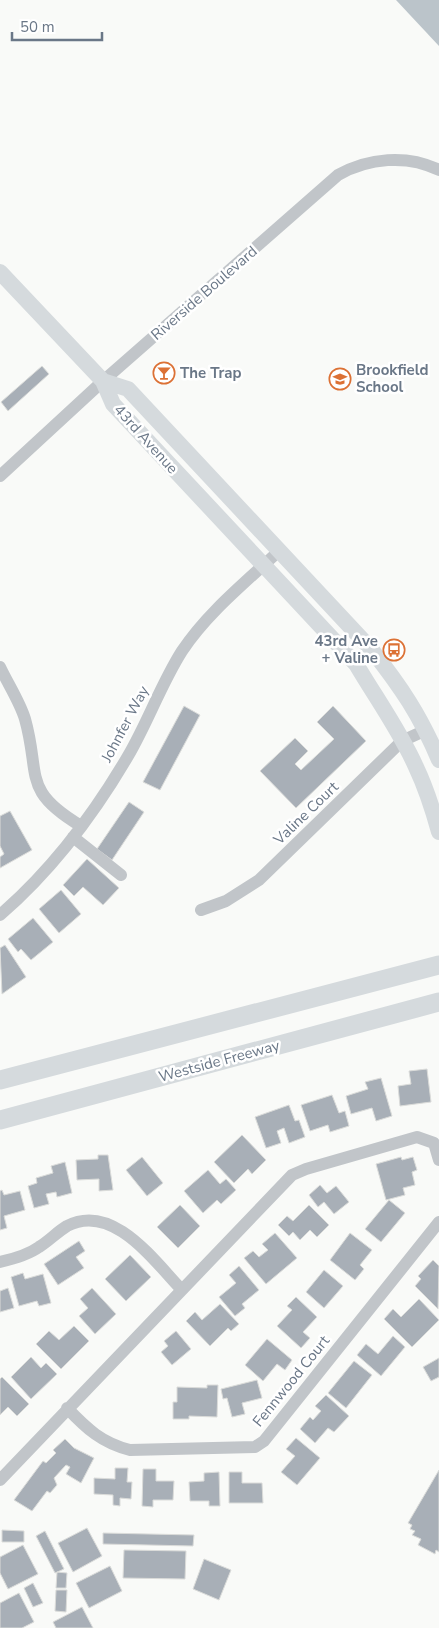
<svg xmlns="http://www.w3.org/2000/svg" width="439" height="1628" font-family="'Nunito Sans',sans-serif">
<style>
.water{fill:#bbc4ca}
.building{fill:#a8afb7;stroke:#dbdcda}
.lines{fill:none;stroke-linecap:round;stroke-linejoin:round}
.minor{stroke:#c1c5c9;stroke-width:12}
.major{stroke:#d5dadd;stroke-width:16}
.highway{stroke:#d5dadd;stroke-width:19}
.labels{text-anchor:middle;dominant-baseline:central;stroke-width:5;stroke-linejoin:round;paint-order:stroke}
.street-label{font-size:15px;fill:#6a7787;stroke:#fff}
.poi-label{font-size:15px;font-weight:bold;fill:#6a7787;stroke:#fff;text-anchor:start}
</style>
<rect width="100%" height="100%" fill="#f9faf8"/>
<!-- water -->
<path class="water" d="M396,0H439V46Z"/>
<!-- building -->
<path class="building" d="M42,366L49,374L8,411L1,402Z
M184,706L200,715L160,790L143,782Z
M333,706L366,741L296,808L260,771L295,738L308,751L295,764L301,770L334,739L317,722Z
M129,802L144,812L112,860L97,849Z
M10,811L32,850L0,868V857L4,854L0,846V816Z
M87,859L119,888L103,905L83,887L74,896L63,885Z
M61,890L81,914L59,933L39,909Z
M33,918L53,942L31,960L21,949L18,952L8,939Z
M5,945L26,977L2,994L0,948Z
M427,1069L431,1102L400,1106L398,1086L411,1084L409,1071Z
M381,1078L392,1116L376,1121L372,1108L351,1114L346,1096L368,1089L365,1082Z
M332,1095L339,1113L345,1111L349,1126L330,1132L328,1125L310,1131L301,1105Z
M289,1105L295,1121L299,1120L305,1137L289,1143L284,1128L277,1131L281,1143L266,1148L255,1117Z
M242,1135L266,1160L252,1174L248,1169L234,1183L214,1162Z
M98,1155H108L113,1190L99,1191V1179L77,1180L76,1160L98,1159Z
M142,1157L163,1183L147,1196L126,1170Z
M401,1157L402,1160L413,1157L417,1170L412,1172L415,1185L403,1188L405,1195L386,1200L376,1164Z
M65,1162L72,1193L57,1197L56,1192L46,1194L49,1204L34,1208L28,1186L37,1183L36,1178L53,1173L51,1166Z
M208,1170L220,1184L226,1179L236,1190L221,1204L217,1200L203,1213L184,1191Z
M320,1185L327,1193L336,1186L349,1202L334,1214L324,1202L318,1207L309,1195Z
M2,1190L4,1195L20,1191L25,1210L4,1216L7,1228L0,1230V1191Z
M389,1200L405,1213L381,1242L365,1229Z
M180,1205L200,1226L178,1248L157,1227Z
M309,1205L329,1225L317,1237L310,1230L300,1240L293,1232L289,1236L278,1225L287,1216L293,1221Z
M275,1233L297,1258L266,1284L244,1258L253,1251L259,1257L268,1250L262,1244Z
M350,1233L372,1250L360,1265L364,1269L355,1280L330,1260Z
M79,1241L85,1251L76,1257L84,1268L58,1285L44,1264Z
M130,1255L151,1277L126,1301L105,1279Z
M433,1260L439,1266L438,1309L415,1286L421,1279L418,1276Z
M239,1266L259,1290L242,1304L245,1308L235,1316L219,1297L236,1283L229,1275Z
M324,1270L343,1286L324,1308L306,1292Z
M23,1273L25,1279L43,1274L51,1303L39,1306L37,1301L19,1306L11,1277Z
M8,1288L14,1308L0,1312V1291Z
M92,1288L116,1314L95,1334L79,1316L88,1308L80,1299Z
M296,1297L317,1317L303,1332L310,1338L301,1348L277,1326L292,1310L287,1306Z
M419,1299L439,1320L412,1347L384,1319L393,1309L401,1317Z
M220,1304L239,1324L231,1331L228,1328L210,1346L186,1321L195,1312L202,1320Z
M74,1326L89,1341L61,1369L36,1344L49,1331L59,1340Z
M176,1331L191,1349L172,1365L161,1352L168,1346L164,1341Z
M393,1336L405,1347L381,1376L357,1355L366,1344L378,1354Z
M267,1339L292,1360L285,1370L277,1364L263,1381L245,1365Z
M31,1357L41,1368L46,1363L57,1374L31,1399L11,1377Z
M439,1358V1377L431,1381L423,1367Z
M354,1361L372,1375L346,1408L328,1393Z
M2,1377L29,1404L17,1416L8,1407L0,1415V1379Z
M257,1380L262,1398L242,1403L245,1414L232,1417L227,1398L223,1399L221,1389Z
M207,1385H218L217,1417L189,1416V1419H173V1402H177V1387L207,1388Z
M326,1395L349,1416L334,1432L328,1428L315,1443L300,1429L310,1417L313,1420L321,1411L315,1406Z
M296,1438L320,1458L297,1485L281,1472L295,1456L286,1449Z
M65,1439L74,1448L94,1458L81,1483L66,1474L70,1467L66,1465L54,1478L57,1485L50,1493L47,1491L32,1511L14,1500L43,1461L46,1463L56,1453L53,1450Z
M115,1468H128L127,1482H132L131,1499L120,1498V1506L113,1505V1495L94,1494V1478L115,1479Z
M143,1469H156V1481H174L173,1500H153V1507L142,1506Z
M439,1470V1552L436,1550L435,1554L418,1545L421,1539L412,1535L415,1531L410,1529L412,1525L408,1523Z
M219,1472L220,1506H209V1501H190L189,1482L204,1481V1473Z
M229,1472H242V1483H262L263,1503H229Z
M87,1528L102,1556L73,1572L58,1543Z
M2,1530L24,1531V1542H2Z
M45,1531L64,1569L55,1573L36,1536Z
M103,1533L194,1535L193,1546L103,1544Z
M23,1545L38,1574L8,1589L0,1573V1557Z
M124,1550L186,1551L185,1579L123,1578Z
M204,1559L231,1570L219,1600L193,1589Z
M110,1566L122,1591L89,1608L76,1583Z
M57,1572L67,1573L66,1588H56Z
M33,1583L43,1603L33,1607L24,1588Z
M56,1590H67L66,1612L55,1611Z
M19,1593L34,1622L22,1628H0V1603Z
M82,1607L93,1628H56L53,1622Z"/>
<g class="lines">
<!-- minor -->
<path class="minor" d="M0,476L103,381L338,175C368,158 407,154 439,170
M0,667C8,684 20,702 25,719C41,776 21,790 81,826
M73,837L121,875
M201,910L226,901L259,880L402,741L426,730
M0,915C51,871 94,814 128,756C148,722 161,684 182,651C208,612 246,582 280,550
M0,1262C13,1259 28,1255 39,1247C49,1241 57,1232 67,1226C113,1202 154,1261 182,1290
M67,1408C87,1429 102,1443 130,1450L255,1447L264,1441L439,1222
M0,1480L292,1175L306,1169L417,1137L434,1143L439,1160"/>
<!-- major -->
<path class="major" d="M0,272L103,381L113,404L356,664C376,698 400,731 416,767C426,788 433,810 439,832
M103,381L128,389L371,649C401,687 420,715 439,760"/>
<!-- highway -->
<path class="highway" d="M0,1080L439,965
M0,1120L439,1002"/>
</g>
<!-- icons -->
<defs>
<g id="bar-ring" transform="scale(1.125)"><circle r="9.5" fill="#fff" stroke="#dc7135" stroke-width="1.5"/><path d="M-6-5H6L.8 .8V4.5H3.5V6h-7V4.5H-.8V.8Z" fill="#dc7135"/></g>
<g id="school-ring" transform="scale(1.125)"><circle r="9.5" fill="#fff" stroke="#dc7135" stroke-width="1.5"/><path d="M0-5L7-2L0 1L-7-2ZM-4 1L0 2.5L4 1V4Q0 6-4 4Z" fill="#dc7135"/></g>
<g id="bus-ring" transform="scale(1.125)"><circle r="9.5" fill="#fff" stroke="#dc7135" stroke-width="1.5"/><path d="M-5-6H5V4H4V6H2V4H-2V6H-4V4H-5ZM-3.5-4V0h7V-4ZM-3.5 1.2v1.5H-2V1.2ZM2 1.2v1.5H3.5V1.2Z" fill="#dc7135"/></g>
</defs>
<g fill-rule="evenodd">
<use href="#bar-ring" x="164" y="373"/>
<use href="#school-ring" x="340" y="379"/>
<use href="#bus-ring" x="394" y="650"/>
</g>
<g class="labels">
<!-- street labels -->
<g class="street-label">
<text transform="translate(204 293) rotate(-41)">Riverside Boulevard</text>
<text transform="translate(146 439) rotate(48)">43rd Avenue</text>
<text transform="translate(125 724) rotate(-62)">Johnfer Way</text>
<text transform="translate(306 813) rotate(-44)">Valine Court</text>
<text transform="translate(219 1061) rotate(-15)">Westside Freeway</text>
<text transform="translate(291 1381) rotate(-51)">Fennwood Court</text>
</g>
<!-- poi labels -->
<g class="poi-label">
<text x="356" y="370">Brookfield<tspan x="356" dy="17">School</tspan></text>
<text x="180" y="373">The Trap</text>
<text x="378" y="641" text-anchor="end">43rd Ave<tspan x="378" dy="17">+ Valine</tspan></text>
</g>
</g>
<!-- scale -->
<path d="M12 32v8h90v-8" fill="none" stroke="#6a7787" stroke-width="2.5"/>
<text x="20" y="32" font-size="15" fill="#6a7787" stroke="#ffffff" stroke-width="4" paint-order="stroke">50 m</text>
</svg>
